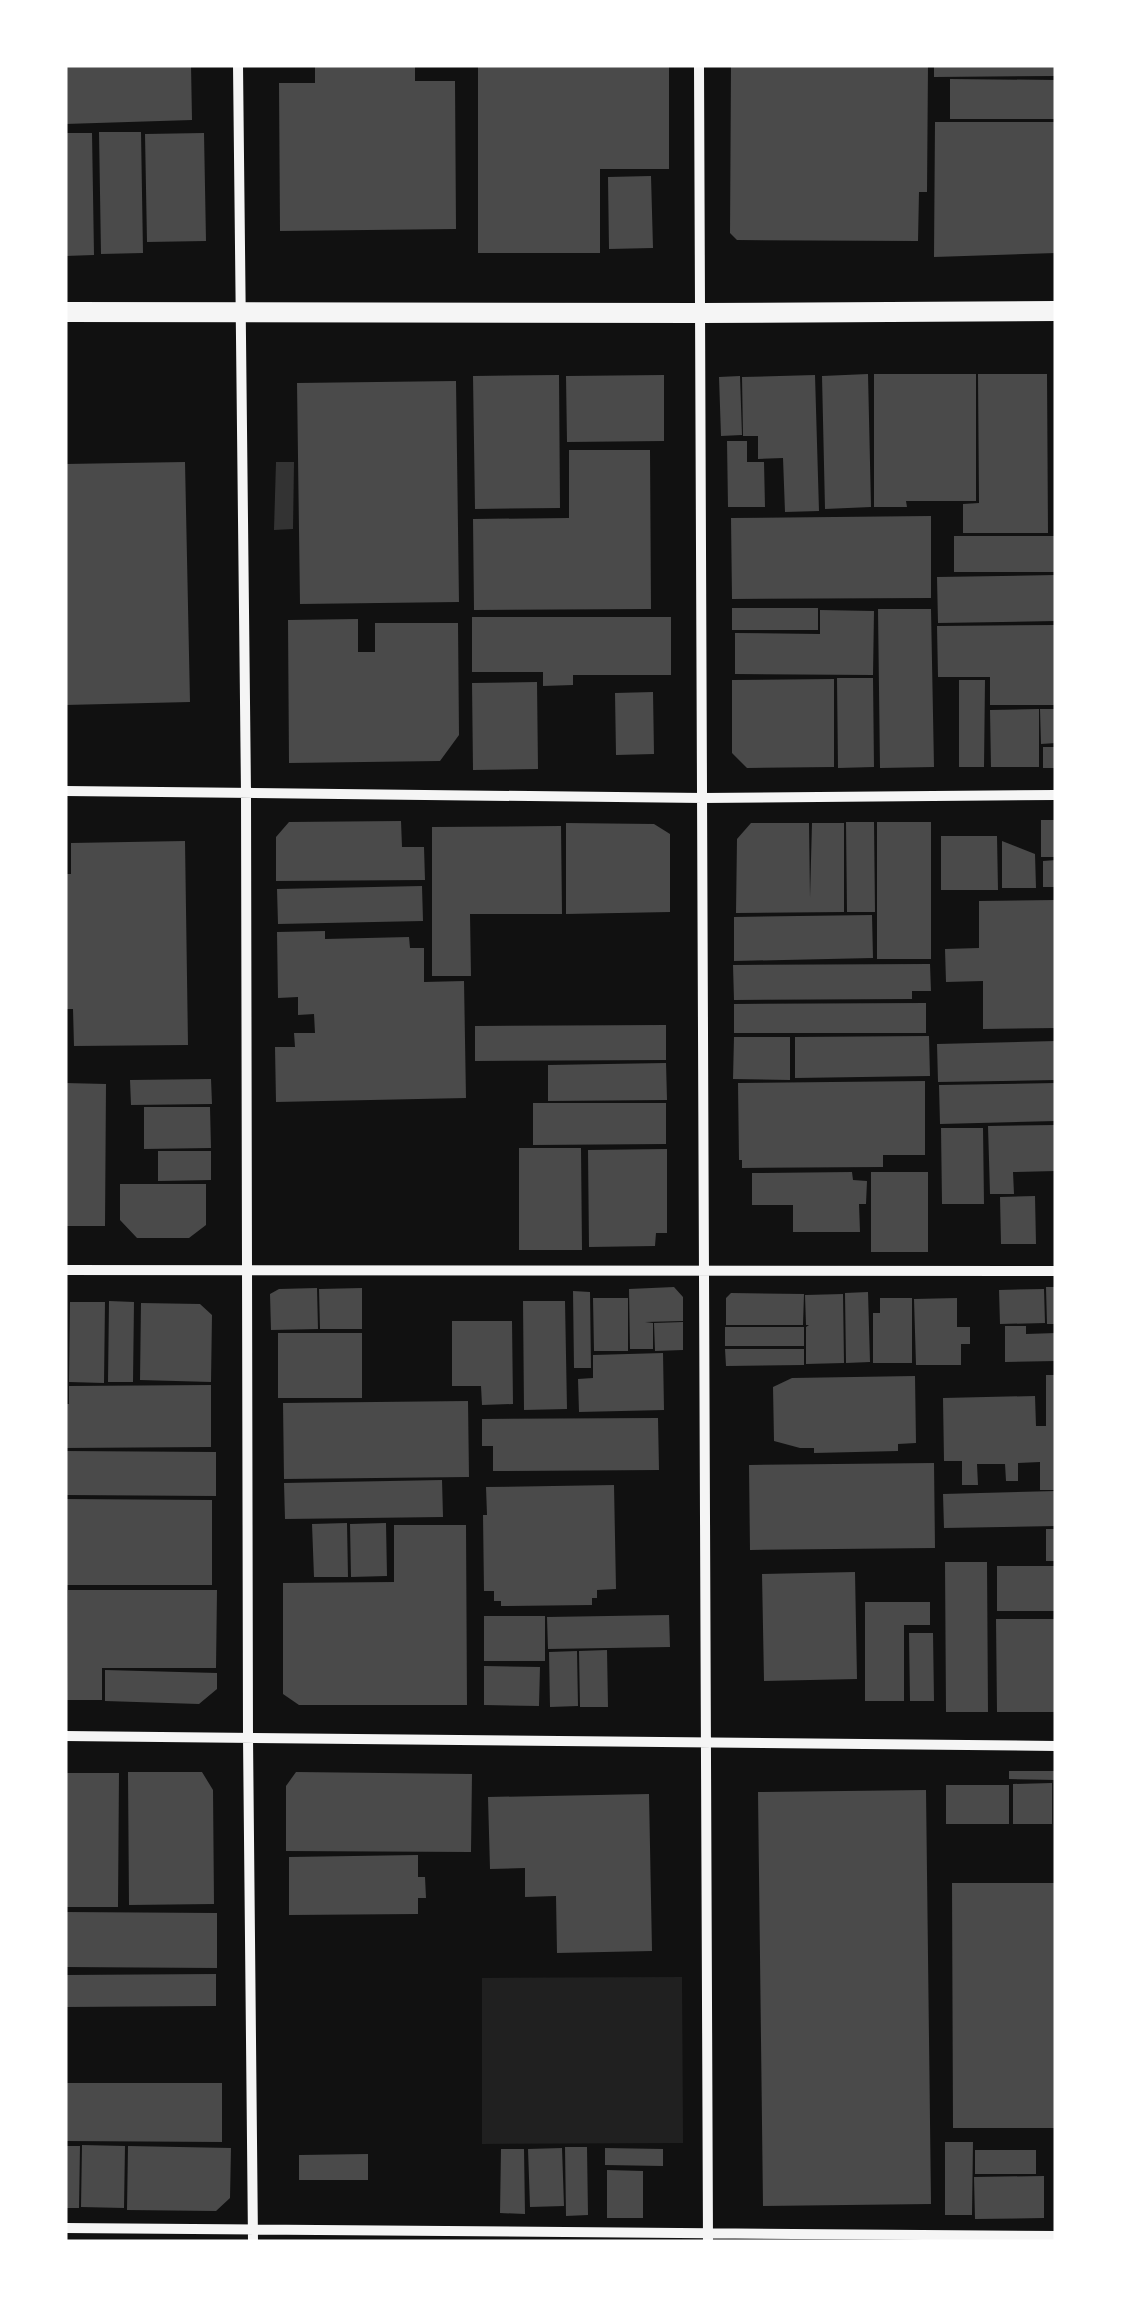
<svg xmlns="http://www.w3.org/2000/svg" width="1121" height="2307" font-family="Helvetica,sans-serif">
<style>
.green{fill:#202020}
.water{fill:#333}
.building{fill:#4a4a4a}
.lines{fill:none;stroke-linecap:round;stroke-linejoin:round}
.minor{stroke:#f5f5f5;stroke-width:10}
.secondary{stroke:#f5f5f5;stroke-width:20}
</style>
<rect width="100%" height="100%" fill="#111"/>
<!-- green -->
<path class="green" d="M682,1977L683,2143L482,2144V1978Z"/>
<!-- water -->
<path class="water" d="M276,462H294L293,529L274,530Z"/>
<!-- building -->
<path class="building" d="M65,65H191L192,120L65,124Z
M315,65H415V81H455L456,229L280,231L279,83H315Z
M478,65H669V169H600V253H478Z
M731,65H928L927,192H919L918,241L737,240L730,233Z
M934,65H1056V76L934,77Z
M950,79L1056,80V119H950Z
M935,122H1056V253L934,257Z
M99,132H141L143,253L101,254Z
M65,133H92L94,255L65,256Z
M204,133L206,241L147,242L145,134Z
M651,176L653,248L609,249L608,177Z
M868,374L871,507L825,509L822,376Z
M874,374H976V501H906L907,507H874Z
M978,374H1047L1048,533H963V504L979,503Z
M559,375L560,508L475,509L473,376Z
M664,375V441L567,442L566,376Z
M815,375L819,511L785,512L783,458L758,459V436H743L742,377Z
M740,376L742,435L721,436L719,377Z
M456,381L459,602L300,604L297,383Z
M727,441H747V462H764L765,507H728Z
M569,450H650L651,609L474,610L473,519L569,518Z
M185,462L190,702L65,705V464Z
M931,516V598L732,599L731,518Z
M954,536H1056V572H954Z
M1056,575V621L938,623L937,577Z
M732,608H818V630H732Z
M878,609H931L934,767L880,768Z
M820,610L874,611L873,675L735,674V633L820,634Z
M472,617H671V675H573V685L543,686V672H472Z
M358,619V652H375V623H458L459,735L440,761L289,763L288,620Z
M1056,625V705H990V677H938L937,626Z
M837,678H873L874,767L838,768Z
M834,679V767L747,768L732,753V680Z
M959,680H985L984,767H959Z
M537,682L538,769L473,770L472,683Z
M653,692L654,754L616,755L615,693Z
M1039,709V767H991L990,710Z
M1040,709H1056V743L1041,744Z
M1043,747H1056V768H1043Z
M1041,820H1056V857H1041Z
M401,821L402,847H424L425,880L276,881V837L289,822Z
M846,822H874L875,912H847Z
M877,822H931V959H877Z
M566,823L654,824L670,834V912L566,914Z
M751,823H809L810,898L812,823H844V912L736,913L737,839Z
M561,826L562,914H470L471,976H432V827Z
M941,836H997L998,890H941Z
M185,841L188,1045L74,1046L73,1009H65V874H71V843Z
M1002,841L1035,854L1036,888H1002Z
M1056,860V887H1043V861Z
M422,886L423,921L278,924L277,889Z
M1056,900V1028L983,1029V981L946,982L945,949L979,948V901Z
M872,915L873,958L734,961V917Z
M325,931V939L409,937L410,948H424V982L464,981L466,1098L276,1102L275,1047H295L294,1033H315L314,1014L298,1015V997L278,998L277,932Z
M930,964L931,991H912V999L734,1000L733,965Z
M926,1003V1033H734V1004Z
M666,1025V1060L475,1061V1026Z
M929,1036L930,1076L795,1078V1037Z
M734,1037H790V1080L733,1079Z
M1056,1041V1080L938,1082L937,1044Z
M666,1063L667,1100L548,1101V1065Z
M211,1079L212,1104L131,1105L130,1080Z
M925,1081V1155H883V1167L742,1168V1160H739L738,1083Z
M65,1083L106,1084L105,1226H65Z
M1056,1083V1121L940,1124L939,1085Z
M533,1103H666V1144L533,1145Z
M144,1107H210L211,1148L144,1149Z
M1056,1125V1171L1013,1172L1014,1194H990L988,1126Z
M941,1128H983L984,1204H942Z
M519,1148H581L582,1250H519Z
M667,1149V1233H656L655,1246L589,1247L588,1150Z
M158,1151H211V1180L158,1181Z
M852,1172L853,1180L867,1181L866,1204H859L860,1232H793V1205H752V1173Z
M871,1172H928V1252H871Z
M120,1184H206V1225L189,1238H137L120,1220Z
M1035,1196L1036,1244H1001L1000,1197Z
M674,1287L683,1297V1321L645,1322L653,1323V1349H630L629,1289Z
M1046,1287H1056V1324H1047Z
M317,1288L318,1329L271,1330L270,1294L279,1289Z
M362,1288V1329H320L319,1289Z
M1044,1289L1045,1323L1000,1324L999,1290Z
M573,1291L590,1292L591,1368H574Z
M868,1292L870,1362L846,1363L845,1293Z
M731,1293L804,1294L803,1325H726V1298Z
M843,1294L844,1363L806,1364V1327L809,1325H806L805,1295Z
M593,1298H628V1351H594Z
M880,1298H912V1363H873V1313H880Z
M957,1298V1327H970V1344H961V1365H916L914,1299Z
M109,1301L134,1302L133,1382H108Z
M523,1301H565L567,1409L524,1410Z
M70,1302H105L104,1383L69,1382Z
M141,1303L200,1304L212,1315L211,1382L140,1380Z
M452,1321H512L513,1404L482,1405L481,1386H452Z
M683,1322V1350L655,1351L654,1323Z
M1005,1326H1026V1334L1056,1333V1361L1005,1362Z
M725,1327H804V1346H725Z
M278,1333H362V1398H278Z
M725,1349H804V1365L726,1366Z
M663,1353L664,1410L579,1412L578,1379L593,1378V1355Z
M1046,1375H1056V1490H1040V1462L1018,1463V1481H1006L1005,1464H977L978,1485H962V1461H944L943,1398L1035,1396L1036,1426H1046Z
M915,1376L916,1443L898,1444V1451L814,1453V1448H800L774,1441L773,1387L792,1378Z
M211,1385V1447L65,1448V1404H69V1386Z
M468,1401L469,1477L284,1479L283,1403Z
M658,1418L659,1470L493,1471V1446H482V1419Z
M65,1451L216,1452V1496L65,1495Z
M934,1463L935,1548L750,1550L749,1465Z
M442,1480L443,1517L285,1519L284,1483Z
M614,1485L616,1589L597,1590V1598H592V1605L501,1606V1601H494V1591H484L483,1515H487L486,1487Z
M1056,1491V1526L944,1528L943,1494Z
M65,1499L212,1500V1585H65Z
M347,1523L348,1577H314L312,1524Z
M386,1523L387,1576L351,1577L350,1524Z
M394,1525H466L467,1705H299L283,1694V1583L394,1582Z
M1046,1529H1056V1561H1046Z
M945,1562H987L988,1712H946Z
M997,1566H1056V1611H997Z
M855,1572L857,1679L764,1681L762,1574Z
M68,1590H217L216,1668H102V1700H67Z
M865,1602H930V1625H904V1701H865Z
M669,1615L670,1647L548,1649L547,1617Z
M484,1616H545V1661H484Z
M996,1619H1056V1712H997Z
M909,1633H933L934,1701H910Z
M607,1650L608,1707H580L579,1651Z
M577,1651L578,1706L550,1707L549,1652Z
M484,1666L540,1667L539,1706L484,1705Z
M105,1670L217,1673V1689L199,1704L105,1701Z
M1009,1771H1056V1780L1009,1779Z
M128,1772H202L213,1790L214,1904L129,1905Z
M296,1772L472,1774L471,1852L286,1851V1786Z
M65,1773H119L118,1907H65Z
M1052,1783V1824H1013V1784Z
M946,1785H1009V1824H946Z
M926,1790L931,2204L763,2206L758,1792Z
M649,1794L652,1951L557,1953L556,1896L525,1897V1868L490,1869L488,1797Z
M418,1855V1877H425L426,1898H418V1914L289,1915V1857Z
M952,1883H1056V2128H953Z
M65,1912L217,1913V1968L65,1967Z
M216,1974V2006L65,2007V1975Z
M65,2083H222V2142L65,2141Z
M945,2142H973L972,2215H945Z
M82,2145L125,2146L124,2208L81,2207Z
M65,2146H80L79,2208H65Z
M128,2146L231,2148L230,2198L216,2211L127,2210Z
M565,2147H587L588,2215L566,2216Z
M562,2148L564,2206L530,2207L528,2149Z
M605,2148L663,2149V2166L605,2165Z
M501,2149H524L525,2214L500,2213Z
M975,2150H1036V2174H975Z
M368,2154V2180H299V2155Z
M607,2170L643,2171V2218H607Z
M1044,2176V2218L975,2219L974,2177Z"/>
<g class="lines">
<!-- minor -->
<path class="minor" d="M238,65L246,793L248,1737L253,2242
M699,65L708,2242
M65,791L703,798L1056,795
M65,1270L1056,1271
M65,1736L1056,1746
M65,2228L1056,2236"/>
<!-- secondary -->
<path class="secondary" d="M65,312L700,313L1056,311"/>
</g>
<!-- border -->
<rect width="1121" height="2307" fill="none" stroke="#ffffff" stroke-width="135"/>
</svg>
